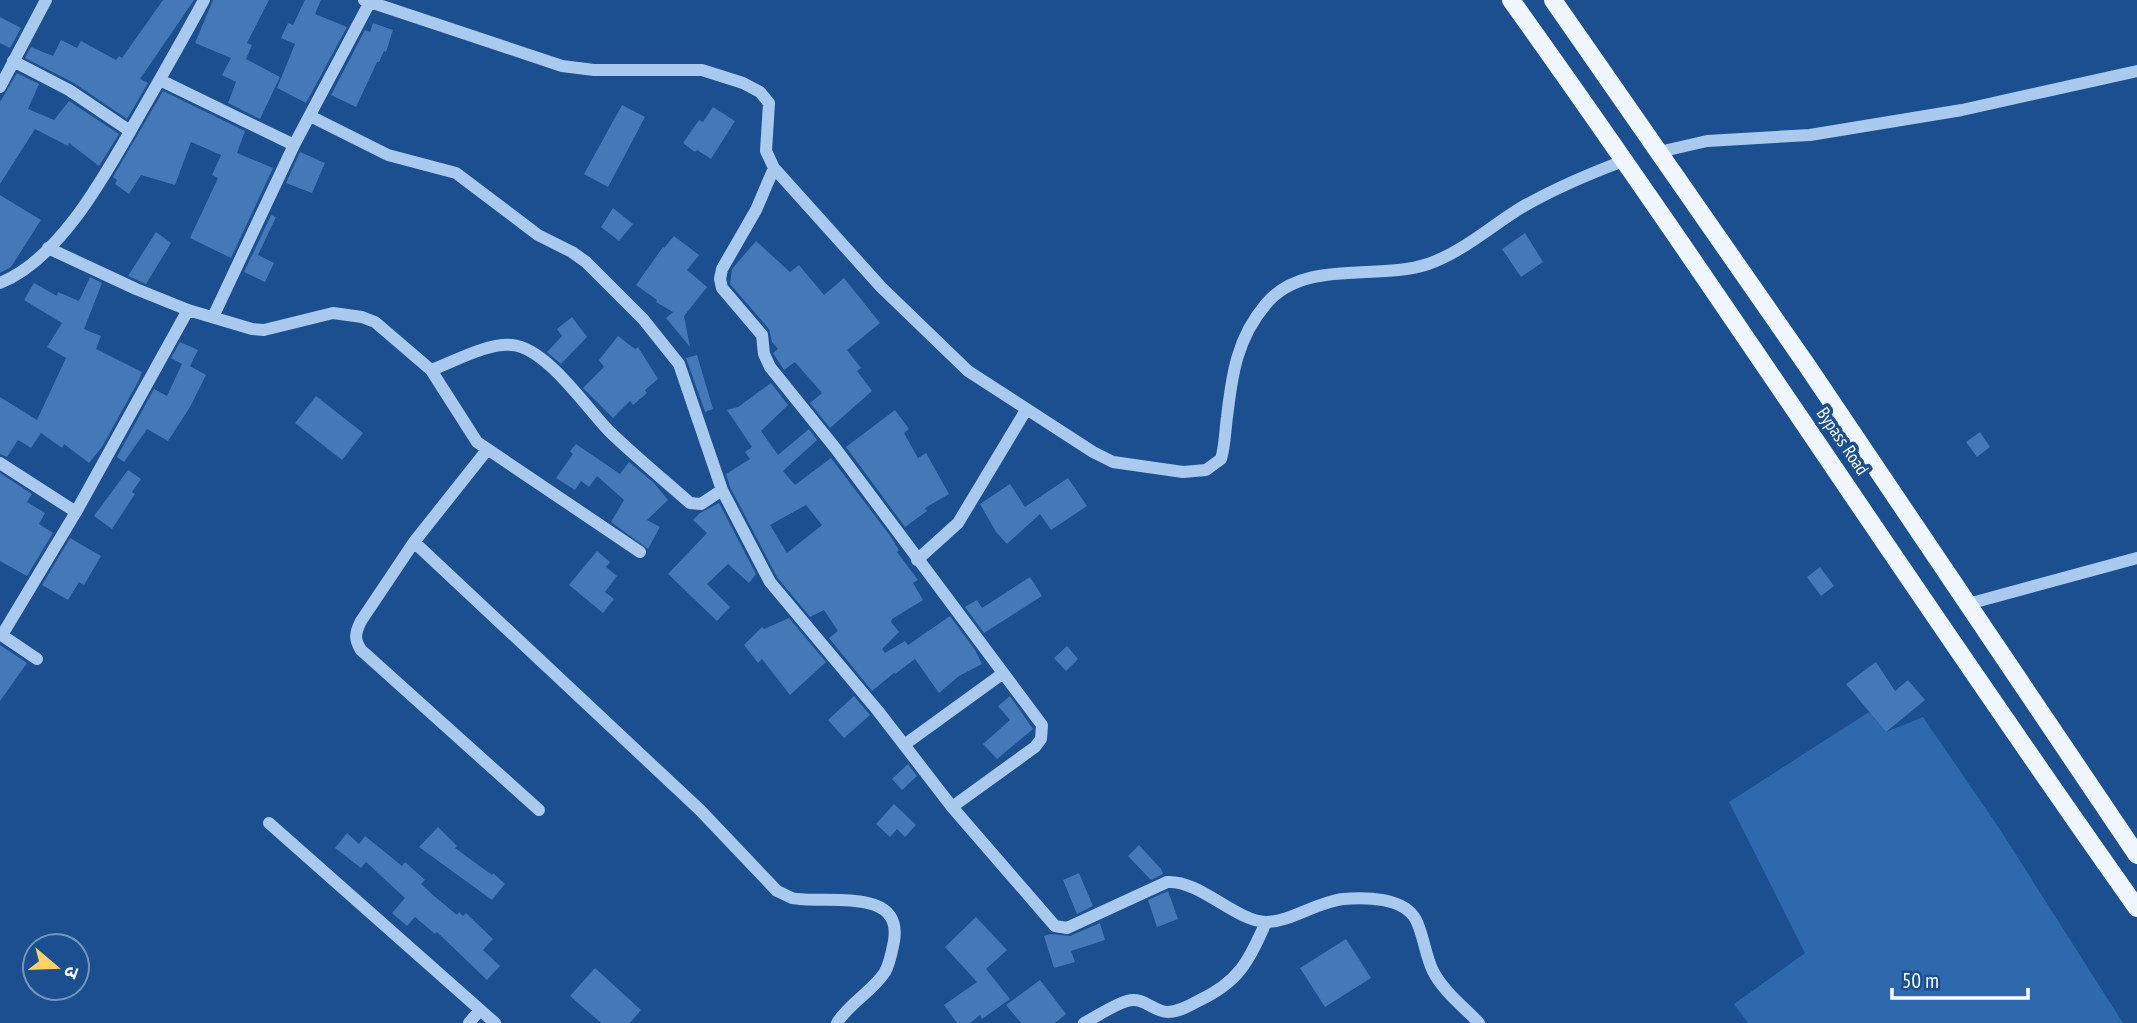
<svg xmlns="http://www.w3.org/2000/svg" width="2137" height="1023" font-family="'PT Sans Narrow','Noto Sans Devanagari',sans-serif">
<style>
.green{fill:#2e69ad}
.building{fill:#4478b7;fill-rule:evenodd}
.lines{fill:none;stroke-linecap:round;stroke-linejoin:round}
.minor{stroke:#a9c9ee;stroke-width:12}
.major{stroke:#f0f6ff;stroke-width:18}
.labels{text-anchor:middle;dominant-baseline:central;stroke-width:7;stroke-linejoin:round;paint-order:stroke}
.street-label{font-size:18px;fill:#fff;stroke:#1b4f8f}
</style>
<rect width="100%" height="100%" fill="#1b4f8f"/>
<!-- green -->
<path class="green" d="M1869,712L1886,732L1923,717L1999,828L2123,1023H1748L1734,1004L1805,953L1729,802Z"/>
<!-- building -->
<path class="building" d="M163,0H194L140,79L148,83L127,119L74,83L25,58L31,47L53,56L61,40L77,48L81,41L116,60L119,56L122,58Z
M213,0H269L247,43L252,45L246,59L280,77L260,119L228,103L236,82L222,75L231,58L195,43Z
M305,0H321L315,14L347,27L306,103L277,88L295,44L281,38L288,23L293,25Z
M0,17L21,28L10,48L0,43Z
M373,23L393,30L386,52L384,51L379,62H377L356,107L331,95L365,30L370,32Z
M17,73L39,84L28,109L54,120L69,101L119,134L99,166L69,143L68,146L35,129L0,184V102Z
M163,91L245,131L237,153L273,168L231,258L190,238L218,178L212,175L221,155L191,142L175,185L141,175L129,194L115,184L117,180L113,177Z
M622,105L645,117L608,187L584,174Z
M713,107L735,121L711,159L697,150L695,152L683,143L699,120L703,122Z
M300,152L325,163L312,193L286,183Z
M0,195L41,220L11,267L0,273Z
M613,208L633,224L619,241L601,227Z
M271,215L276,217L258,255L274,263L265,282L244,272Z
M156,232L171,243L146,284L128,276Z
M1525,233L1543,262L1521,277L1502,249Z
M674,236L699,255L687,270L707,287L684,316L690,347L666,318L673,312L656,302L657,300L636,285L663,247L664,248Z
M756,241L790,272L799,265L824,295L844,278L880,323L847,350L861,368L857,371L872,391L830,428L810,403L822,393L795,362L784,370L773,353L778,349L772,342L769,329L730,284L732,269Z
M90,277L102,283L84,329L101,336L96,349L142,372L139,380L102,447L89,463L64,444L62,448L41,433L31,448L18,440L7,457L0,454V397L37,420L66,358L47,347L62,323L24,300L34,283L57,296L58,292L79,301Z
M572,317L587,337L561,364L547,352L562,336L557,329Z
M618,336L635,349L638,347L658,379L645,390L647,393L633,405L630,401L613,418L583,388L604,367L599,360Z
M180,342L198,350L190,366L206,375L190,407L168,441L147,429L124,462L117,457L154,389L167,396L182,364L171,358Z
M697,355L713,409L705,412L686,358Z
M771,383L788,405L761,431L778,455L809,429L817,440L783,471L795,485L831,458L891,537L899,550L897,552L918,580L913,583L923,600L892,619L891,622L899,632L882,649L885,653L905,641L908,645L950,616L975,650L982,664L959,676L939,693L915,659L895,674L894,673L872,691L829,638L838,631L824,610L810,617L777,577L730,487L726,474L750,459L745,452L752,447L727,410L738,407ZM806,505L822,525L787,553L770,525Z
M316,396L363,433L342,460L295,423Z
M895,410L909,429L904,433L918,458L926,453L949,494L925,508L927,511L905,527L846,447Z
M1980,432L1990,447L1977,457L1966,442Z
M576,444L620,474L629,462L654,483L668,500L647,520L660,527L648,549L611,522L624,500L597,476L589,487L581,481L575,490L556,478L573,454L570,451Z
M128,470L141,479L132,492L135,494L112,529L94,516Z
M0,473L32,494L27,502L45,513L39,524L53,533L27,576L0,561Z
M1068,478L1087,506L1051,530L1040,514L1007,544L996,532L980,504L1010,484L1025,507Z
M719,503L756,574L749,583L728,564L707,584L730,607L717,621L668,574L707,533L693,520L700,513Z
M70,538L101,556L84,585L79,582L68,600L42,585Z
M597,551L610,562L606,567L617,576L605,592L614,599L603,613L569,585Z
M1820,567L1834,586L1821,596L1807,577Z
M1030,577L1042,596L984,633L965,607L977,600L982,608Z
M789,618L826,662L790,695L762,659L758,663L744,645L762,627L764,629Z
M0,645L27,663L0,701Z
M1067,646L1078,659L1066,671L1054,658Z
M1876,662L1895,691L1908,680L1925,700L1886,732L1846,684Z
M854,696L870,715L844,738L828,720Z
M1010,696L1033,729L997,759L983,744L1010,720L998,706Z
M908,764L917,776L902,790L892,779Z
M894,804L916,825L905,837L897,829L890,837L876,824Z
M438,827L457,846L455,848L492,875L493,873L505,884L492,900L419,847Z
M347,833L359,844L365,836L402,866L405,862L425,880L421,884L434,896L457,915L459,912L463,916L466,913L493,939L483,950L500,966L487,980L437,932L435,934L415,917L407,926L392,913L405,898L366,862L361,868L335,848Z
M1139,845L1161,869L1163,874L1151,880L1128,856Z
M1079,873L1093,906L1077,914L1063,880Z
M1168,891L1178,919L1157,927L1148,900Z
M976,917L1007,950L986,969L1010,999L982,1019L980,1015L970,1023H957L944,1005L977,982L945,947Z
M1100,923L1105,940L1071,951L1075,962L1054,968L1044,936L1051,934L1070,936Z
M1346,939L1371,978L1325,1007L1300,968Z
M595,968L641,1010L630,1023H601L570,996Z
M1040,980L1066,1014L1055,1023H1021L1006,1005Z"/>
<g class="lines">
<!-- minor -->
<path class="minor" d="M364,0L562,66L594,70H702L743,83L760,92L769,103L766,151L774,168L881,287L968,371L1093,452L1113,462L1183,472L1206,470L1221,459C1225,446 1225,431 1227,417C1232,374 1237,338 1266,304C1304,258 1378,281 1428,264C1463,252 1492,225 1524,206C1556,188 1591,173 1626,160
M13,61L69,90L130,131
M160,80L294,145
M0,87L46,0
M310,116L388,155L456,173L538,235L572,252L586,262L643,319L679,364L722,490L770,582L878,711L952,807L1055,926L1067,928L1167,882C1200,880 1235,921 1266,922C1290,922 1317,902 1343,899C1365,897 1404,897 1416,920C1424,936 1425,955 1433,971C1443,991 1464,1007 1479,1023
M1659,152L1707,141L1810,135L1962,110L2137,71
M774,168L756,210L722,269L720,279L722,288L762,335L764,354L770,367L836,449L1042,725L1041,739L1035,747L952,807
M48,248L136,289L188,310L252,329L264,330L333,313L362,317L375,322L431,370L477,442L640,552
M0,283C60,259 105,175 136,121C159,81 182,41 204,0
M213,317L294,145L371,0
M431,370C456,361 486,343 512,345C547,348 587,409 610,432C636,457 664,480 690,503L701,504L722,490
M487,450L414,542L361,621C355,633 354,639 361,650L539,810
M0,463L76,512
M414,542L700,810L777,891C782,893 787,896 792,898C823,905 903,885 894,941C892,951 890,963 885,972C872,992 849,1003 837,1023
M917,560L958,523L1026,410
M1968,604L2137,558
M0,634L37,659
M2,635L76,512L188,310
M904,745L1002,674
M269,823L495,1023
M469,1023L480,1010
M1084,1023C1098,1016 1113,1005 1127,1001C1144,996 1153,1012 1168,1012C1178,1012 1189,1006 1198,1001C1239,982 1249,961 1266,922"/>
<!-- major -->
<path class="major" d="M1511,0C1725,299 1924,608 2137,908
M1553,0L1806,364L2137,855"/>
</g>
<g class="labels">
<!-- street labels -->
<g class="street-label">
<text transform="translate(1843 441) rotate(56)">Bypass Road</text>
</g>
</g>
<!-- north arrow -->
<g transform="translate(56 967) rotate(109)"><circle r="33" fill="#1b4f8f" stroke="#7695bc" stroke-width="2"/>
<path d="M0-5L12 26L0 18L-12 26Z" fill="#ffd166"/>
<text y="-10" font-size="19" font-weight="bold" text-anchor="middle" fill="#ffffff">उ</text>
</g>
<!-- scale -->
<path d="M1892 988v10h136v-10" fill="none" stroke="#ffffff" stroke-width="3.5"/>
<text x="1902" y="988" font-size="21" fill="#ffffff" stroke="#1b4f8f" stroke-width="5" paint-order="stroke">50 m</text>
</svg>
